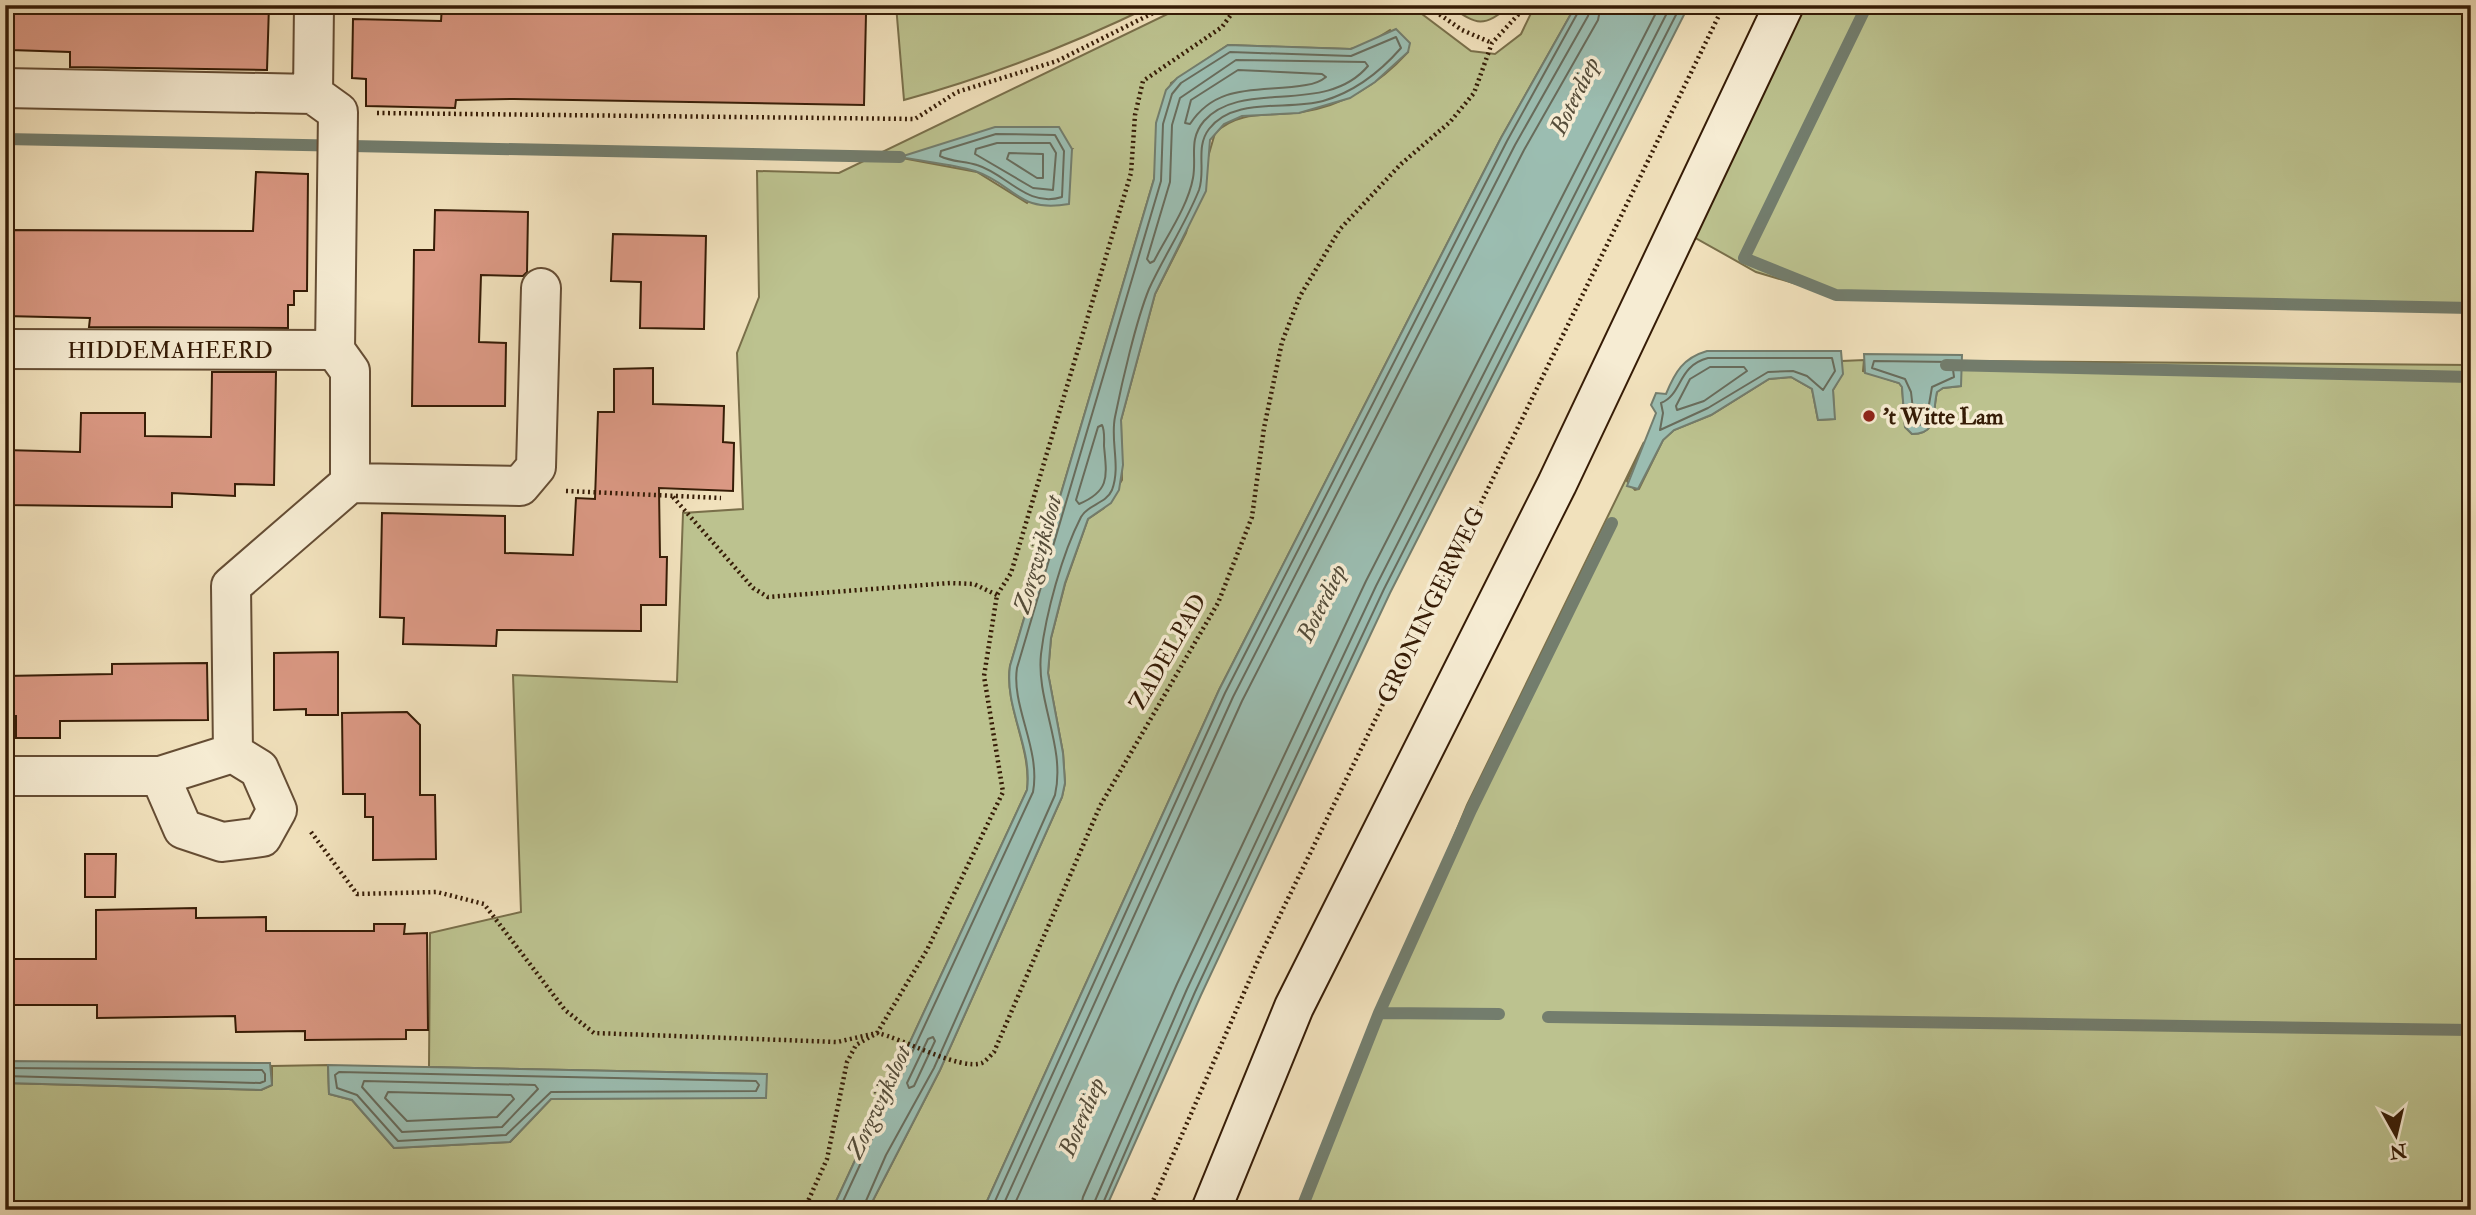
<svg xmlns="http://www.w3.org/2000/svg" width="2476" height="1215" font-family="'IM FELL Double Pica',serif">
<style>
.green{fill:#bcc28f;stroke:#796f4a;stroke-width:2;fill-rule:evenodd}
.water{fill:#9bbdb1;stroke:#737d6d;stroke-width:2}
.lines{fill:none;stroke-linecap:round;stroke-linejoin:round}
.shore{stroke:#686c5c;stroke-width:2}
.stream{stroke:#737d6d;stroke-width:12}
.building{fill:#da9883;stroke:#361c06;stroke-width:2}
.street-casing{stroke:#654d34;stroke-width:42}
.secondary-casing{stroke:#361c06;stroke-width:42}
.path{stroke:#361c06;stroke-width:4.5;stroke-dasharray:2 3.5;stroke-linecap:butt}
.street{stroke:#f6ecd3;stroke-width:38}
.secondary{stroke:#f6ecd3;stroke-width:38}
.poi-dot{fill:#8f2418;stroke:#f6ecd3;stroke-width:2.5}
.labels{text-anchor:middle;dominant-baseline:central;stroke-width:7;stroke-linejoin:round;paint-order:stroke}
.street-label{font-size:23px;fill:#361c06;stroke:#f6ecd3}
.poi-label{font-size:23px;font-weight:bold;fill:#361c06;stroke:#f6ecd3;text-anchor:start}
.water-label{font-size:24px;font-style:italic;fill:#544c39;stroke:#f6ecd3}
</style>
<rect width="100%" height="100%" fill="#f1e1bc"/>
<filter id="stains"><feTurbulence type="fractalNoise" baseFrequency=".00286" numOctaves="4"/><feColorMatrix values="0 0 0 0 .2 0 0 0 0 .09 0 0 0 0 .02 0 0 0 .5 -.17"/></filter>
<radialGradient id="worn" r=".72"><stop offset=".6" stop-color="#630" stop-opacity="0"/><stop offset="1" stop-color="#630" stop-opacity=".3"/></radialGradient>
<!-- green -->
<path class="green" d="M896,5H1153C1071,45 992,76 904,100Z
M1186,5H1410L1471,51L1495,54L1521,34L1535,5H1576L1501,138L1219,690L983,1210H868L940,1070L1062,797L1065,783L1063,753L1048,673L1051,638L1065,584L1088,519L1104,508L1122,480L1121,420L1155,294L1186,233L1215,133C1240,109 1270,117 1302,112C1345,105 1379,84 1408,52L1390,30L1366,45L1350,49L1228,45L1171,83L1154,179L1010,666C1004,706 1032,748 1027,790L832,1210H5V1083L261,1090L272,1085V1066L328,1065L329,1094L352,1100L394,1148L510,1142L551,1099L765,1097L766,1074L429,1067L430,933L521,912L513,675L677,682L683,513L743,509L737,353L759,297L757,171L839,173ZM1072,149L1027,203L977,172L902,158Z
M1448,5H1512C1481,28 1479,26 1448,5Z
M1805,5H2471V309L1840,297L1756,272L1692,236Z
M1864,360L1863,371L1899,383L1902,387L1905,427L1912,434C1939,434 1932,412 1937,392L1943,388L1961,386V361L2471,365V1210H1303L1325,1148L1467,805L1644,442L1627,481L1635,490L1639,489L1663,440L1674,430L1711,415L1769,379L1791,377L1812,389L1818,420L1834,419L1833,390L1842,374V361Z"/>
<!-- water -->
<path class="water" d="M1576,5H1689L1390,593L1201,995L1105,1210H983L1219,690L1501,138Z
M1396,29L1410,43L1408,52L1375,82L1350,98L1299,113L1242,116L1224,124L1210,140L1206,191L1155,294L1121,420L1123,465L1119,490L1111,503L1088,519L1065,583L1051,638L1048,673L1063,753L1065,783L1062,797L940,1070L868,1210H832L1027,790C1033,748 1004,708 1010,666L1154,179L1156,123L1166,90L1177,78L1228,45L1351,49Z
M995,127H1059L1072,149L1069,204C1017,213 1016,185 975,171C952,164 925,162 900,157Z
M1707,351H1841L1843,374L1833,390L1835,419L1818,420L1812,389L1791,377L1769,379L1711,415L1674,430L1663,440L1638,489L1627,486L1656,413L1651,405L1656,393L1666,394C1675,372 1683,358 1707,351Z
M1864,354L1962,355L1961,386L1943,388L1937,392C1932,412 1939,434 1912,434L1905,427L1902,387L1899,383L1865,373Z
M5,1061L270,1063L272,1085L261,1090L5,1083Z
M328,1065L767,1074L766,1098L551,1099L510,1142L394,1148L352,1100L329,1094Z"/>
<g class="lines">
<!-- shore -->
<path class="shore" d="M1236,60L1365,62L1368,66C1325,117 1242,78 1204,121C1188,140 1197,157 1193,178C1188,206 1167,236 1154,261L1150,263L1147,259L1170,182L1172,125L1180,98Z
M1238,70L1322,74L1326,77C1320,82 1313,84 1306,85C1262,93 1218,81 1190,124L1185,123L1191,100Z
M996,134L1055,135L1064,151L1062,197C1027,208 1007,174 977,165C965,161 951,162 940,156L941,151Z
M997,143H1050L1056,153L1053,190L1033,188L975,154L976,149Z
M1009,153L1043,154V178H1037L1007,159Z
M1708,358H1832L1835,371L1823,390L1807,376L1793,371L1768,372L1708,408L1660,430L1663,413L1661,403C1683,394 1677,366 1708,358Z
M1874,361L1952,362L1954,377L1932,387L1926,422L1915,427L1911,392L1905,379L1872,368Z
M1710,367H1744L1747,371L1704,401L1677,410L1676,406L1690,379Z
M1102,425C1105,431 1104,439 1104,446C1107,477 1110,491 1079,504L1076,500L1098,427Z
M933,1037L935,1041L914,1086L909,1088L907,1083L928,1039Z
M5,1068L262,1070L265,1074V1081L260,1083L5,1076
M339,1072L756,1081L759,1085L756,1091L551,1092L506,1135L398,1141L357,1095L337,1088L335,1075Z
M364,1081L535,1085L538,1089L502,1127L402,1132L362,1087Z
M388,1092L511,1095L514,1099L497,1117L407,1121L385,1098Z
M839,1210L1033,792C1041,749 1011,706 1017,668L1161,181L1163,124L1172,94L1181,83L1230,52L1351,56L1396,37L1401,48C1380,72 1354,92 1323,101C1288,111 1234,96 1209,129C1195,147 1206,170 1199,190C1185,225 1164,256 1149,289C1136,321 1122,382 1115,417C1110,441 1121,466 1112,490C1106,504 1088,504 1081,517C1062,554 1046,613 1041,654C1036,701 1066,747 1055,795L934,1068L886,1155L862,1210
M991,1210L1225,693L1507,141L1582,5
M1001,1210L1233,697L1515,145L1588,16L1591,5
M1012,1210L1242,701L1524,150L1598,20L1601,5
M1080,1210L1083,1197L1177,984L1366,581L1660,5
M1091,1210L1187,989L1376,586L1671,5
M1100,1210L1195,992L1384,589L1681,5"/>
<!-- stream -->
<path class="stream" d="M1867,5L1744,258L1836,295L2471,308
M5,139L900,157
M1946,365L2471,377
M1379,1013L1471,810L1612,523
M1548,1017L2471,1030
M1301,1210L1379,1013L1499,1014"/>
</g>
<!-- building -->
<path class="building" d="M12,5H269L267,70L70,67V52L11,50Z
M690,5H807L806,12L866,14L864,105L514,99L456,100L455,108L366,106V79L352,78L353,19L441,21L442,6L690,11Z
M256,172L308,174L307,291H294V305H288V328L89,327L90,318L5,316V230L253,231Z
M435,210L528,212L527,272L523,276L481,275L479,342L506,343L505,406H412L414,250H434Z
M613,234L706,236L704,329L640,328L641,282L611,281Z
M653,368V404L724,406L723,442L734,443L733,491L659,488L660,557H667L666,605H641V631L497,630L496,646L403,644L404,618L380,617L382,513L505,516V553L573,555L576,498L595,499L598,412H614V369Z
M212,372H276L274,485L235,484V496L172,493V507L5,505V450L80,452L81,413H145V436L211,437Z
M338,652V715H306V709L274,710V653Z
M207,663L208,720L60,721V738H16V716H5V676L112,674V664Z
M407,712L420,725V795H435L436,859L373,860V817H365V794H343L342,713Z
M85,854H116L115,897H85Z
M196,908V918L266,917V931H374V924H405L404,934L427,933L428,1030H406V1039L305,1040V1031L236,1032L235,1016L97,1018V1005H5V959H96V910Z"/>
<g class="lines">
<!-- street casing -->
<g class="street-casing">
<path id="street" d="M5,88L313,94
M5,349L335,350
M350,483L520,486L536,467L541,288
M5,776H160L233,753L231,586L350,483V371L335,350L338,112L313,94L314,5
M160,776L183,829L222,842L262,837L277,810L259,769L233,753"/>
</g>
<!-- secondary casing -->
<g class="secondary-casing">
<path id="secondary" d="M1211,1210L1294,1007L1557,484L1784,5"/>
</g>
<!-- path -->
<path class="path" d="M1426,5L1462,30L1492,43
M377,113L915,119L957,92L1057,61L1169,5
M566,491L721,498
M673,497L753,588L768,597L950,583L974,584L997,595
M311,832L357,894L437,892L484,904L565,1010L594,1033L837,1042L877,1033L927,950L1003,792L984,676L997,595L1011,573L1131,173L1135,115L1143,81L1222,27L1238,5
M804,1210L827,1159L847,1062L856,1045L877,1033C902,1038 960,1071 982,1063C986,1061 991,1055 994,1052L1100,806L1218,603L1252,517L1264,428L1282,342L1300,296L1340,229L1401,164L1450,122L1474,93L1492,43L1527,5
M1149,1210L1260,956L1724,5"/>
<!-- street -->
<use href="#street" class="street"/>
<!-- secondary -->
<use href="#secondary" class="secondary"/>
</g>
<!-- markers -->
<circle class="poi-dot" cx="1869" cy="416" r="7"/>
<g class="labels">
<!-- street labels -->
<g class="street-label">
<text x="170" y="350">HIDDEMAHEERD</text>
<text transform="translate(1431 605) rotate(-64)">GRONINGERWEG</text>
<text transform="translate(1168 652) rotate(-60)">ZADELPAD</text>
</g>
<!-- poi labels -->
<g class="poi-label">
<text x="1883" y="416">'t Witte Lam</text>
</g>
<!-- water labels -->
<g class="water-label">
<text transform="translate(1575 96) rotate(-64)">Boterdiep</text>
<text transform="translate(1038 554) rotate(-74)">Zorgwijksloot</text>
<text transform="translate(1322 603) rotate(-64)">Boterdiep</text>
<text transform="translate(879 1102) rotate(-65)">Zorgwijksloot</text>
<text transform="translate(1082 1117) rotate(-67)">Boterdiep</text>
</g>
</g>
<!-- margin -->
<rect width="2476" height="1215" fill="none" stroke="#f1e1bc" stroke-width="28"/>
<rect x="7" y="7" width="2462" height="1201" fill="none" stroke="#361c06" stroke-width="3.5"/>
<rect x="14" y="14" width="2448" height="1187" fill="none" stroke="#361c06" stroke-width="2"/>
<!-- north arrow -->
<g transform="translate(2396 1135) rotate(172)" stroke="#f6ecd3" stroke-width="5" paint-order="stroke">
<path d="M0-5L12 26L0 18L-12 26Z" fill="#361c06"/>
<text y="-10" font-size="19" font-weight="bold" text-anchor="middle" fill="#361c06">N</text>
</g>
<rect width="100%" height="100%" filter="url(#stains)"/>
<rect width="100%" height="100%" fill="url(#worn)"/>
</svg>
